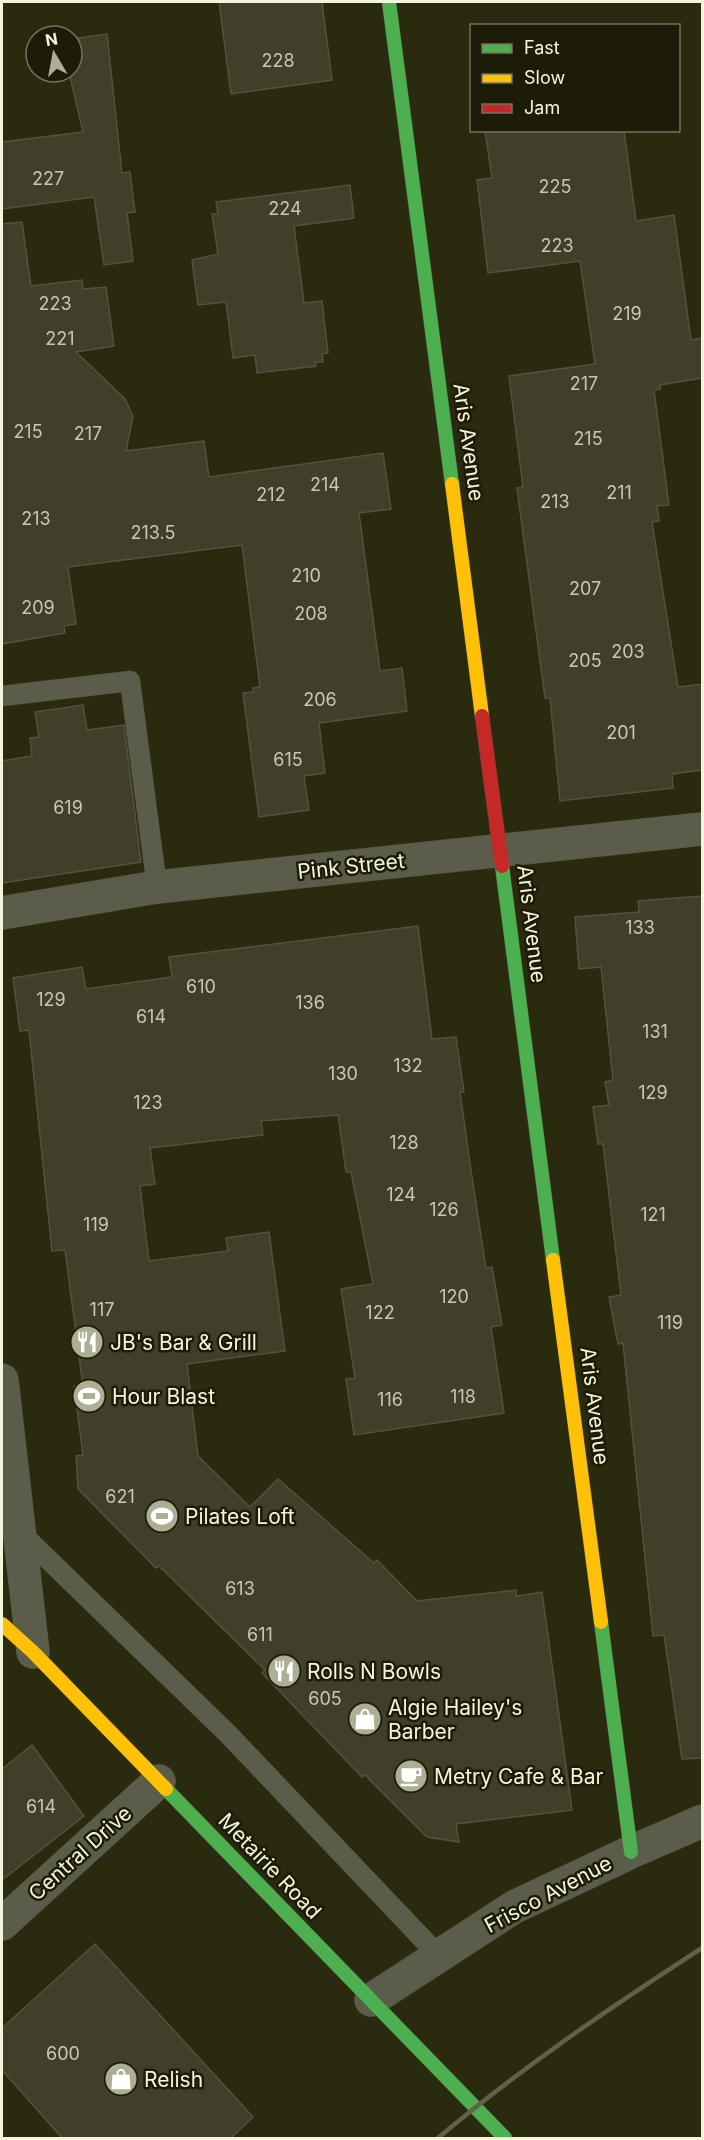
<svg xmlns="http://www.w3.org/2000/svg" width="704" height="2140" font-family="Inter,sans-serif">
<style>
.building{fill:#413f29;stroke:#55523c;stroke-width:1.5}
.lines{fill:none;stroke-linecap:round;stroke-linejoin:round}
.lane-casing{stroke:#454531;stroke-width:21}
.street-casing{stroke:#454531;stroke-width:34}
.fast-casing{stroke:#454531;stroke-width:15}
.slow-casing{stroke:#454531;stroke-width:15}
.jam-casing{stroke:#454531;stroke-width:15}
.lane{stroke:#5c5c4a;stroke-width:20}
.street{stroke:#5c5c4a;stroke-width:33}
.fast{stroke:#4caf50;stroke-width:14}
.slow{stroke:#ffc107;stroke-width:14}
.jam{stroke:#c62828;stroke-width:14}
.rail{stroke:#60604c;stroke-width:4.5}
.labels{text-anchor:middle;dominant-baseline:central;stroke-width:5;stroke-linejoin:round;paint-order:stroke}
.number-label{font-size:18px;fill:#c7c8af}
.street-label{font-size:21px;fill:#f4f6dc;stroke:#1c1c08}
.poi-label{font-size:21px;fill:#f4f6dc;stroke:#1c1c08;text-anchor:start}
</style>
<rect width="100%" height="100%" fill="#2a2a0e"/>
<!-- building -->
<path class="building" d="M219,2H322L332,80L231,94Z
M107,34L122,173L130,172L135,212L127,213L133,261L104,265L94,197L2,209V142L83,132L69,72H72V39Z
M485,130H624L636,221L674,215L691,340L702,338V378L660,385V389L654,390L669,505L657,506L659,521L652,522L678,687L702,684V770L672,774L673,788L560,801L550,698H545L517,488L523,487L509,376L595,364L580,261L488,273L477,180L492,178Z
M350,185L354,218L294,226L304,303L322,301L328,353L322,354L323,362H315L316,366L257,373L255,355L233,358L226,302L198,305L192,260L218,254L212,214H218L216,202Z
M22,222L31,286L82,280L83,289L106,287L114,346L76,352L125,399L133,416L126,451L204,441L209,477L383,453L391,509L359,513L380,671L402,668L407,711L319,723L325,773L304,776L309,810L259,817L243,693L253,692V688L260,687L242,545L68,567L76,624L64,626L65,633L2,644V224Z
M83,705L87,730L124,725L141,862L2,883V761L32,756L30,738L39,737L35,712Z
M702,896V1758L682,1759L664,1635L653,1636L623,1343L618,1344L609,1297L621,1295L603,1144H598L593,1107L609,1105L605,1082L613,1080L601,967L579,969L575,917L639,912L638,901Z
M418,926L432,1039L456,1037L464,1092H460L470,1164L486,1268L492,1267L502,1325L491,1327L504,1413L354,1435L346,1379L355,1378L341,1289L373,1284L351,1172H346L338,1115L261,1121L263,1135L150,1148L155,1184L140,1186L149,1261L228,1251L226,1238L269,1232L285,1351L187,1364L198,1456L250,1507L278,1479L374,1563L377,1560L417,1601L516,1590V1596L542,1592L572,1810L456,1824L459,1842L427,1837L365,1775L362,1777L262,1673L265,1670L159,1566L156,1568L78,1489L76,1456L83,1455L74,1386H83L65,1250L52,1251L29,1030L20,1031L13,978L82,967L86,989L172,977L169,957Z
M32,1745L84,1816L2,1880V1769Z
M95,1944L253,2117L230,2139H63L2,2070V2028Z"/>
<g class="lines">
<!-- lane casing -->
<g class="lane-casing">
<path id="lane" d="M2,696L130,681L157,887
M20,1532L229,1735L439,1956"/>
</g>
<!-- street casing -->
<g class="street-casing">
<path id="street" d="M2,913L157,887L702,829
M2,1380L33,1652
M2,1924L159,1781
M371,2000L514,1907L631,1852L702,1821"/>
</g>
<!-- fast casing -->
<g class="fast-casing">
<path id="fast" d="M389,2L452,484
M502,866L553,1260
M601,1622L631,1852
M166,1789L505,2138"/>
</g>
<!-- slow casing -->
<g class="slow-casing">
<path id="slow" d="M452,484L482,716
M553,1260L601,1622
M2,1624L33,1652L166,1789"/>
</g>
<!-- jam casing -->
<g class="jam-casing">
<path id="jam" d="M482,716L502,866"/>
</g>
<!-- lane -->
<use href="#lane" class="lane"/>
<!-- street -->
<use href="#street" class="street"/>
<!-- fast -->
<use href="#fast" class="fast"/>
<!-- slow -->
<use href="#slow" class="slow"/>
<!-- jam -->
<use href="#jam" class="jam"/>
<!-- rail -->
<path class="rail" d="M438,2138C521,2068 611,2007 702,1948"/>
</g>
<!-- icons -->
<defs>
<g id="restaurant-disc" transform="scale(1.725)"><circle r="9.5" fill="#adaf94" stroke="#1c1c08"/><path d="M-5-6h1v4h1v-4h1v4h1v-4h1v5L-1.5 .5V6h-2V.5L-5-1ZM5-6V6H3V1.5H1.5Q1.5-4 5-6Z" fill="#fff"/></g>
<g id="stadium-disc" transform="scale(1.725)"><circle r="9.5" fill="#adaf94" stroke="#1c1c08"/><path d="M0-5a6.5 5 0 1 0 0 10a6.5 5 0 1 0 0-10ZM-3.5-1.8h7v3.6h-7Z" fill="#fff"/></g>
<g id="shop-disc" transform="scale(1.725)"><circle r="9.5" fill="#adaf94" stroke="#1c1c08"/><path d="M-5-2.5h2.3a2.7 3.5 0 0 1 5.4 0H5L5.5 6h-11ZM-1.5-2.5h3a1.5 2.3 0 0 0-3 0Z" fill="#fff"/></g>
<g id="cafe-disc" transform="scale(1.725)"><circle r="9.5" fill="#adaf94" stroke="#1c1c08"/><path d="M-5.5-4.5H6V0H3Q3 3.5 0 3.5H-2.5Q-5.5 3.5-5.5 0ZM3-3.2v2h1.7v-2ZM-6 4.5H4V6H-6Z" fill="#fff"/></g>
</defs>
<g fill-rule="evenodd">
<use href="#restaurant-disc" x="87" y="1342"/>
<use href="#stadium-disc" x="89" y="1396"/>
<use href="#stadium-disc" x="162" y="1516"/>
<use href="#restaurant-disc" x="284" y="1671"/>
<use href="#shop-disc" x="365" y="1719"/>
<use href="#cafe-disc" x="411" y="1776"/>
<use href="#shop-disc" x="121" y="2079"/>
</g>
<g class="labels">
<!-- number labels -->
<g class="number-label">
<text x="278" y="60">228</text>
<text x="48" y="178">227</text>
<text x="555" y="186">225</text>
<text x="285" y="208">224</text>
<text x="557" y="245">223</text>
<text x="55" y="303">223</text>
<text x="627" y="313">219</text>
<text x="60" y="338">221</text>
<text x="584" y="383">217</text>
<text x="28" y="431">215</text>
<text x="88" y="433">217</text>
<text x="588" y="438">215</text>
<text x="325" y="484">214</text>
<text x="619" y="492">211</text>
<text x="271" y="494">212</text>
<text x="555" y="501">213</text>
<text x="36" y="518">213</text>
<text x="153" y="532">213.5</text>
<text x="306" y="575">210</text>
<text x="585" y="588">207</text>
<text x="38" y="607">209</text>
<text x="311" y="613">208</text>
<text x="628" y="651">203</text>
<text x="585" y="660">205</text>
<text x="320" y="699">206</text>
<text x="621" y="732">201</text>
<text x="288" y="759">615</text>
<text x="68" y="807">619</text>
<text x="640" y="927">133</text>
<text x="201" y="986">610</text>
<text x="51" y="999">129</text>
<text x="310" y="1002">136</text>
<text x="151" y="1016">614</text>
<text x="655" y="1031">131</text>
<text x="408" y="1065">132</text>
<text x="343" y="1073">130</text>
<text x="653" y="1092">129</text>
<text x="148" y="1102">123</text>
<text x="404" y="1142">128</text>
<text x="401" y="1194">124</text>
<text x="444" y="1209">126</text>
<text x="653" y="1214">121</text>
<text x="96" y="1224">119</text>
<text x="454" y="1296">120</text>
<text x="102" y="1309">117</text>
<text x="380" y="1312">122</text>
<text x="670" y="1322">119</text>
<text x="463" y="1396">118</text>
<text x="390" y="1399">116</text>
<text x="120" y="1496">621</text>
<text x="240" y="1588">613</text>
<text x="260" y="1634">611</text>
<text x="325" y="1698">605</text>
<text x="41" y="1806">614</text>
<text x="63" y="2053">600</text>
</g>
<!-- street labels -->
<g class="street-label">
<text transform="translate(469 442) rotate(82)">Aris Avenue</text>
<text transform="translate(351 866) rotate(-6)">Pink Street</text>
<text transform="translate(532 924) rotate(83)">Aris Avenue</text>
<text transform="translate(595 1406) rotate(83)">Aris Avenue</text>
<text transform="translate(80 1853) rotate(-42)">Central Drive</text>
<text transform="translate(270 1866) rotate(46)">Metairie Road</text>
<text transform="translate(548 1894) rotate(-28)">Frisco Avenue</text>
</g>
<!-- poi labels -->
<g class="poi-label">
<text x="110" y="1342">JB's Bar &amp; Grill</text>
<text x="112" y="1396">Hour Blast</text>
<text x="185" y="1516">Pilates Loft</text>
<text x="307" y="1671">Rolls N Bowls</text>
<text x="388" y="1707">Algie Hailey's<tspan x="388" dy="24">Barber</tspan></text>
<text x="434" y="1776">Metry Cafe &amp; Bar</text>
<text x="144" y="2079">Relish</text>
</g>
</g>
<!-- border -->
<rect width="704" height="2140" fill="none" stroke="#f4f6dc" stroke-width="6"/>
<!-- legend -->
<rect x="470" y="24" width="210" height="108" fill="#1c1c08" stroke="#72735d" stroke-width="1.5"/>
<rect x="482" y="44" width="30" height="9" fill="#4caf50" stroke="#72735d" stroke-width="1.5"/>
<text x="524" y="54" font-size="18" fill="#f4f6dc">Fast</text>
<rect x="482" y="74" width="30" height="9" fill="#ffc107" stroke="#72735d" stroke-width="1.5"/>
<text x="524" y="84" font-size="18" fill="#f4f6dc">Slow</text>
<rect x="482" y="104" width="30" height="9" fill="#c62828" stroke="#72735d" stroke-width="1.5"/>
<text x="524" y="114" font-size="18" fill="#f4f6dc">Jam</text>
<!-- north arrow -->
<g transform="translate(54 54) rotate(350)"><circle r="28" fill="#1c1c08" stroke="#72735d" stroke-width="1.5"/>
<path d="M0-4.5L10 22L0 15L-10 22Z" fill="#adaf94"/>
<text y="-9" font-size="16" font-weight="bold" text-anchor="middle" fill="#f4f6dc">N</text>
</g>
</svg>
